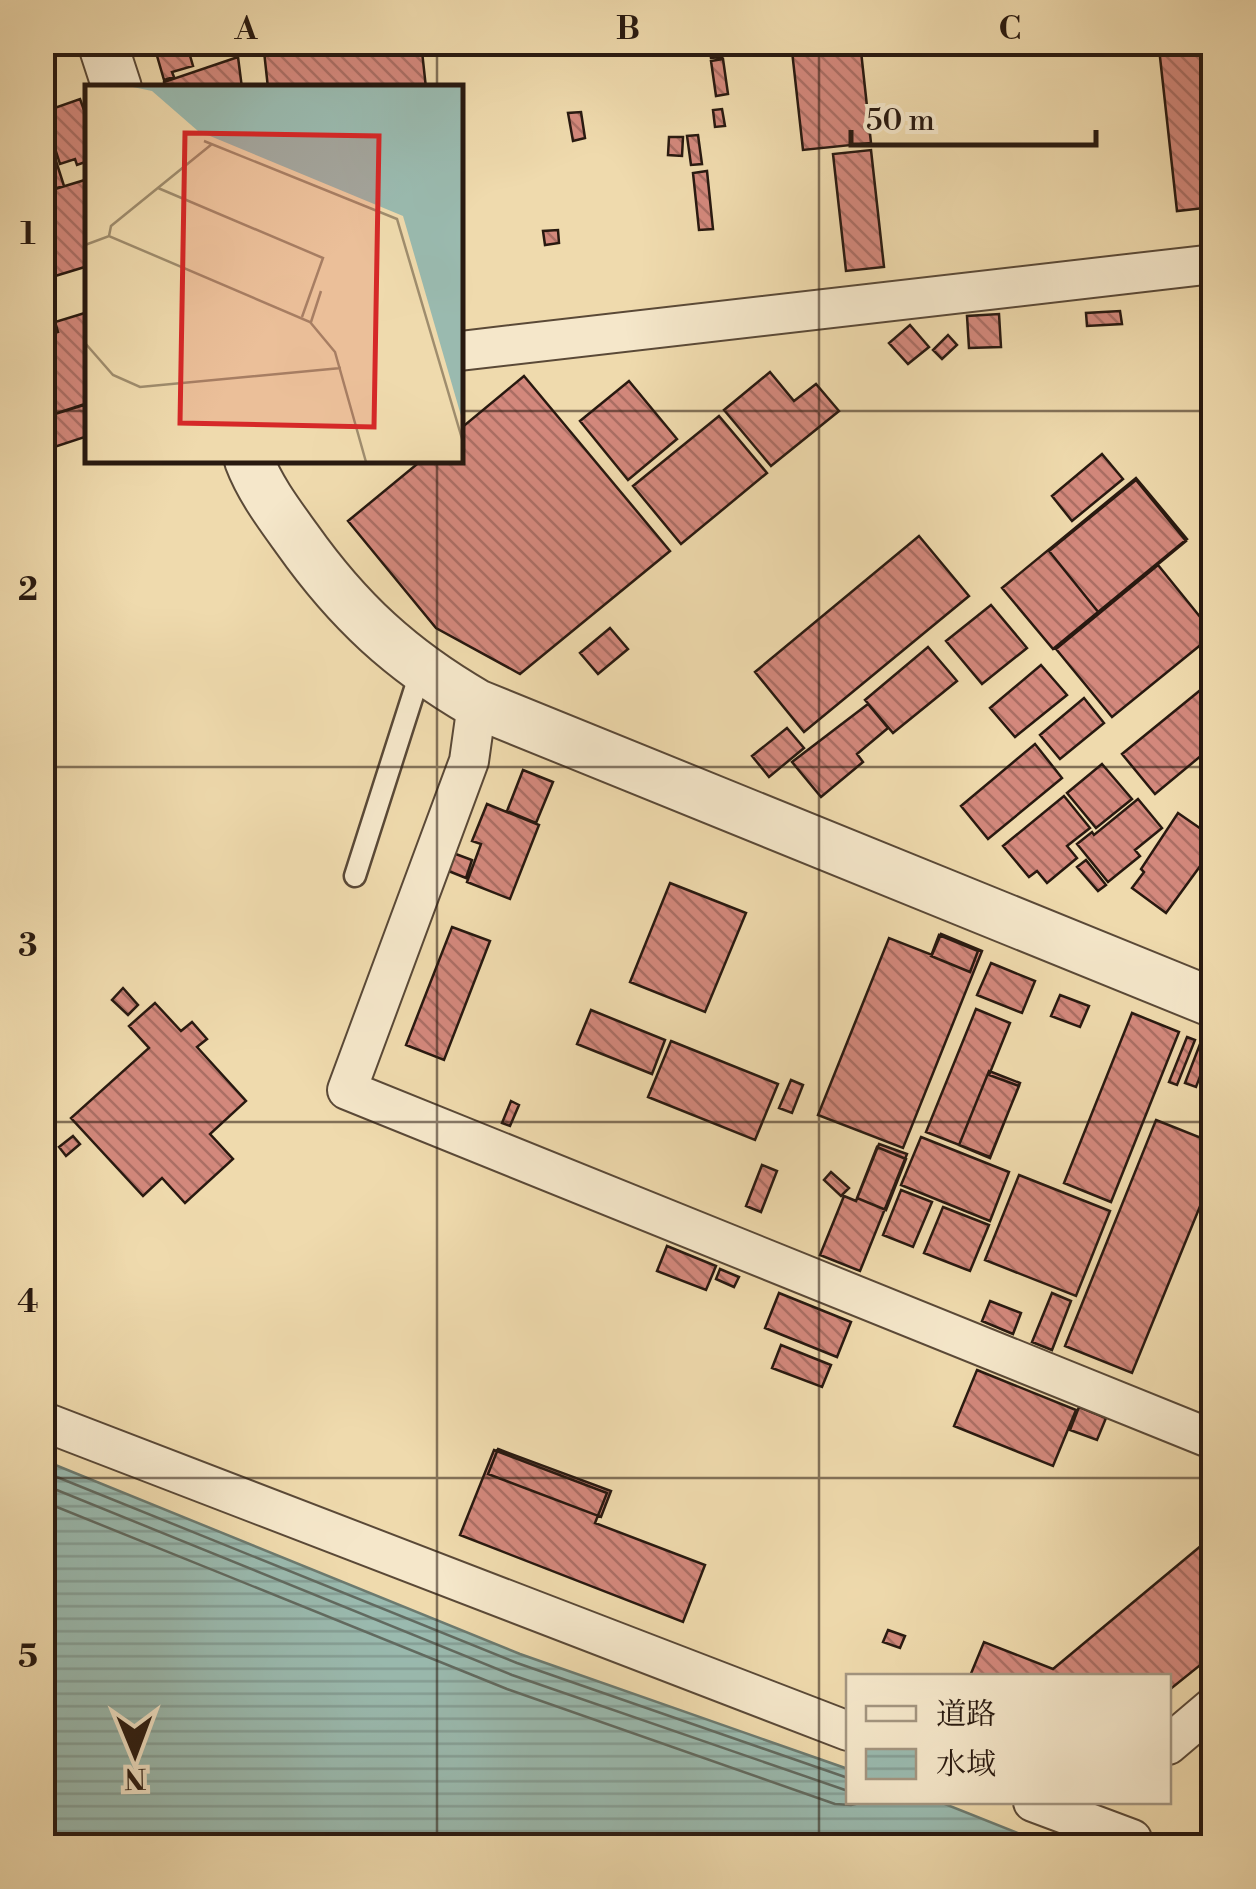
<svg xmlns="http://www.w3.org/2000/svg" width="1256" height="1889" font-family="'Libre Bodoni','Noto Serif JP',serif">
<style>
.water{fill:url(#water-rules);stroke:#6c7a6f;stroke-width:2.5}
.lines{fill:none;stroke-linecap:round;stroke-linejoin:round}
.shore{stroke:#616a60;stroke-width:2.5}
.building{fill:url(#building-back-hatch);stroke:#281910;stroke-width:2.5}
.service-casing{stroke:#5a4937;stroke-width:25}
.minor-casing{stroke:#5a4937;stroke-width:42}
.tertiary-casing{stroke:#5a4937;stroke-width:52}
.service{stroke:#f5e7ca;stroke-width:20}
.minor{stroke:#f5e7ca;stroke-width:38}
.tertiary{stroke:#f5e7ca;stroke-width:48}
.grid{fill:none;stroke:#281910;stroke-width:2.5;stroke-opacity:0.55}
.inset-road{fill:none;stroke:#9f8d6e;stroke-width:2.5}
.view{fill:#d62828;fill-opacity:0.15;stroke:#d62828;stroke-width:5}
.inset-edge{fill:none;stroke:#281910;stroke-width:5}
.neatline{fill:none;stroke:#281910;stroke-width:4}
.grid-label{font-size:32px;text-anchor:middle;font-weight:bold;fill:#281910}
</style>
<defs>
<pattern id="water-rules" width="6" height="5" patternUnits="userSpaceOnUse" patternTransform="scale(2.5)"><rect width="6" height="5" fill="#9abaaf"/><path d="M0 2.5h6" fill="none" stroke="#859f96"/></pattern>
<pattern id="building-back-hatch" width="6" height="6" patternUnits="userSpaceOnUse" patternTransform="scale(2.5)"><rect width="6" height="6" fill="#d3887c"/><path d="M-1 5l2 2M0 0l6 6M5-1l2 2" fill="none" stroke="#ab6e64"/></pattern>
</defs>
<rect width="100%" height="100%" fill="#efdaad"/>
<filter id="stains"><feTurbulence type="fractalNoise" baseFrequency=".002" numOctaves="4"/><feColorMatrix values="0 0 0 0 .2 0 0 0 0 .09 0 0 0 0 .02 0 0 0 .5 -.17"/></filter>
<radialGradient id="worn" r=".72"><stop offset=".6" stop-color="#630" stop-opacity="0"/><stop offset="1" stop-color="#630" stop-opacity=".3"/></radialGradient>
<!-- water -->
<path class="water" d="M43,1460L520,1654L848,1769V1802H940L1050,1846H43Z"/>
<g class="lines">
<!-- shore -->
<path class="shore" d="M42,1471L517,1663L848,1778
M42,1484L512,1675L848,1791
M42,1501L507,1689L835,1804L851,1805L864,1802"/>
</g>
<!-- building -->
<path class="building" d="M153,42H186L193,66L172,72L174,77L164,80Z
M263,42H421L426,88H268Z
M720,42L722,57L711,58L709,43Z
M791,42H860L871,143L803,150Z
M1214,42V207L1177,211L1159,48Z
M238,57L242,88H165L164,82Z
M723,59L728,94L716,96L711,61Z
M80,99L88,121V161L77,165L75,159L60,164L43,112Z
M722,109L725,126L715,127L713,110Z
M581,112L585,138L573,141L568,113Z
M42,117L64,186L42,192Z
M698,135L702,164L691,165L687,136Z
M669,137H683L682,156L668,155Z
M871,150L884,267L846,271L833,154Z
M707,171L713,229L699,230L693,173Z
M88,179V266L42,280V193Z
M558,230L559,243L545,245L543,231Z
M1120,311L1122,324L1087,326L1086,313Z
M88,312V403L42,418V337L58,332L55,322Z
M999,314L1001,347L969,348L967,316Z
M910,325L929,347L908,364L889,343Z
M948,335L957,345L942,359L933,350Z
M770,372L794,401L816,384L839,411L771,466L724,410Z
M524,376L670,551L520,674L436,628L348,521L422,460H460V429Z
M629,381L677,439L628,480L580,421Z
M84,405L88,436L42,451V418Z
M719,416L767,473L681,544L633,486Z
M1102,454L1123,479L1072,521L1052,496Z
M1136,478L1187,539L1053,649L1002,588Z
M1136,480L1186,541L1099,613L1049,551Z
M919,536L969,596L804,732L755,672Z
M1158,565L1214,634L1112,717L1056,649Z
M991,605L1027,648L982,684L946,641Z
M610,628L628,649L598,674L580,653Z
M928,647L957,681L893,733L865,700Z
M1041,665L1067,695L1015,737L990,708Z
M1214,679V745L1155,794L1122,754Z
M1084,698L1104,723L1060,759L1040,735Z
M868,704L888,728L857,754L863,762L821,797L792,762Z
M787,728L804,748L769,777L752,756Z
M1035,744L1062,778L988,839L961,806Z
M1102,764L1132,799L1096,828L1067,793Z
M523,770L553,782L536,823L507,811Z
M1064,796L1090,828L1067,846L1077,858L1047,883L1037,871L1029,877L1003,846Z
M1138,799L1162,828L1135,850L1140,856L1108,882L1077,844L1092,832L1094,835Z
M487,804L539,825L510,899L467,882L481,844L472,841Z
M1178,813L1214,838V847L1166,913L1132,888L1144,872L1141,869Z
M453,853L472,860L466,878L446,870Z
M1086,860L1106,885L1098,891L1077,867Z
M670,883L746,913L705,1012L630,982Z
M452,927L490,941L444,1060L406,1045Z
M941,934L982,951L903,1148L818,1115L889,938L932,955Z
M939,935L978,951L970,972L931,956Z
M991,963L1035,981L1022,1013L977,995Z
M123,988L138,1005L128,1015L112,1000Z
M1060,995L1089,1006L1080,1027L1051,1016Z
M155,1003L181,1031L192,1022L207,1039L197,1047L246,1101L210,1134L233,1159L185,1203L162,1178L143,1196L71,1118L149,1048L129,1026Z
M976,1009L1010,1023L989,1075L1019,1086L990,1157L926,1132Z
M591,1010L665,1040L652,1074L577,1044Z
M1132,1013L1179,1032L1111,1202L1064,1183Z
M1187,1037L1195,1040L1177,1085L1169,1082Z
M671,1041L778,1084L755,1140L648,1097Z
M1200,1044L1211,1048L1196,1087L1185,1083Z
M989,1071L1020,1083L990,1158L959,1145Z
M791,1080L803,1085L792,1113L779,1108Z
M511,1101L519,1105L510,1126L502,1123Z
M1156,1120L1214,1143V1172L1132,1373L1065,1346Z
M73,1136L80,1144L66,1156L59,1147Z
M921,1137L1009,1172L990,1221L901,1185Z
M879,1144L907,1154L860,1271L820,1255L844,1196L856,1201Z
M877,1147L906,1159L886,1210L857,1198Z
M762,1165L777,1171L761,1212L746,1206Z
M831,1172L849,1188L841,1196L824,1180Z
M1019,1175L1110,1211L1076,1296L985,1260Z
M901,1190L932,1202L913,1247L883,1235Z
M943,1207L989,1225L970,1271L924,1253Z
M667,1246L716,1266L706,1290L657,1271Z
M720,1269L739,1277L734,1287L716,1279Z
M779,1293L851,1322L837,1357L765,1328Z
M1052,1293L1071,1301L1052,1350L1032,1342Z
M990,1301L1021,1313L1013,1334L982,1321Z
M781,1345L831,1365L822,1387L772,1368Z
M977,1370L1076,1410L1053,1466L954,1426Z
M1079,1407L1106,1418L1097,1440L1070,1430Z
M498,1449L611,1491L601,1517L488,1474Z
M494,1450L607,1493L595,1523L705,1565L683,1622L460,1535Z
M1214,1535V1654L1168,1691V1676H970L984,1642L1053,1669Z
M888,1630L905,1636L900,1648L883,1642Z"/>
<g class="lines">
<!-- service casing -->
<g class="service-casing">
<path id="service" d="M355,876L421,670"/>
</g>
<!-- minor casing -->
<g class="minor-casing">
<path id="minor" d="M460,351L1214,264
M477,704L469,761L347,1090L1214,1440
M42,1421L848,1731
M1168,1745L1214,1706
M1033,1802L1132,1839"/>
</g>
<!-- tertiary casing -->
<g class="tertiary-casing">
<path id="tertiary" d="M102,42L117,88
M249,460C260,489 279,514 297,539C348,611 401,660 477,704L1214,1003"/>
</g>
<!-- service -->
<use href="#service" class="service"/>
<!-- minor -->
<use href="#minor" class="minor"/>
<!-- tertiary -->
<use href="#tertiary" class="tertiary"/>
</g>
<!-- grid -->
<path class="grid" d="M437,42V88M819,42V1846M42,411H88M460,411H1214M437,460V1846M42,767H1214M42,1122H1214M42,1478H1214"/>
<!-- overview -->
<g transform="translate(85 85)">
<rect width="378" height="378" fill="#efdaad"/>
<path d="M43,1H377V334L318,131L113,46L67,6Z" fill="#9abaaf"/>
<path class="inset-road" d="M119,56L312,134L378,357M73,103L238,173L217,232M24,151L26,141L127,59M0,160L24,151L225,237L250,267L281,377M226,237L236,206M0,258L28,290L55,302L256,283"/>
<path class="view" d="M100,48L294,51L289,342L95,338Z"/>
<rect width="378" height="378" class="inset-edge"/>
</g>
<!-- margin -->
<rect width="1256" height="1889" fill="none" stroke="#efdaad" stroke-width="110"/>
<!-- legend -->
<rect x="846" y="1674" width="325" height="130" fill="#f5e7ca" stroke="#a39580" stroke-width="2.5"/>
<rect x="866" y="1706" width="50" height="15" fill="#f5e7ca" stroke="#a39580" stroke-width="2.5"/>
<text x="936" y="1724" font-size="30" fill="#281910">道路</text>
<rect x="866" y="1749" width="50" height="30" fill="url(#water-rules)" stroke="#a39580" stroke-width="2.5"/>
<text x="936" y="1774" font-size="30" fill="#281910">水域</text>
<!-- north arrow -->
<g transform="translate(135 1754) rotate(179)" stroke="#f5e7ca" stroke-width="8" paint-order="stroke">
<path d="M0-8L18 38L0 25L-18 38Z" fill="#281910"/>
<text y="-15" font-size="28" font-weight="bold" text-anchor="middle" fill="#281910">N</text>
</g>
<!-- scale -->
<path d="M851 130v15h245v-15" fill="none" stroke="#281910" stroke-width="5"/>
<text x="866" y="130" font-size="30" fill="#281910" stroke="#f5e7ca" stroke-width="8" paint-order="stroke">50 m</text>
<rect x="55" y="55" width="1146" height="1779" class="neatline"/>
<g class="grid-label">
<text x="246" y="39">A</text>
<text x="628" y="39">B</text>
<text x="1010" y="39">C</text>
<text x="28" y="244">1</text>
<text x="28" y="600">2</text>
<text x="28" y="956">3</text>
<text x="28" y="1312">4</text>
<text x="28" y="1667">5</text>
</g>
<rect width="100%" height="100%" filter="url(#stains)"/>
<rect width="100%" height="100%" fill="url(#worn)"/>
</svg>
